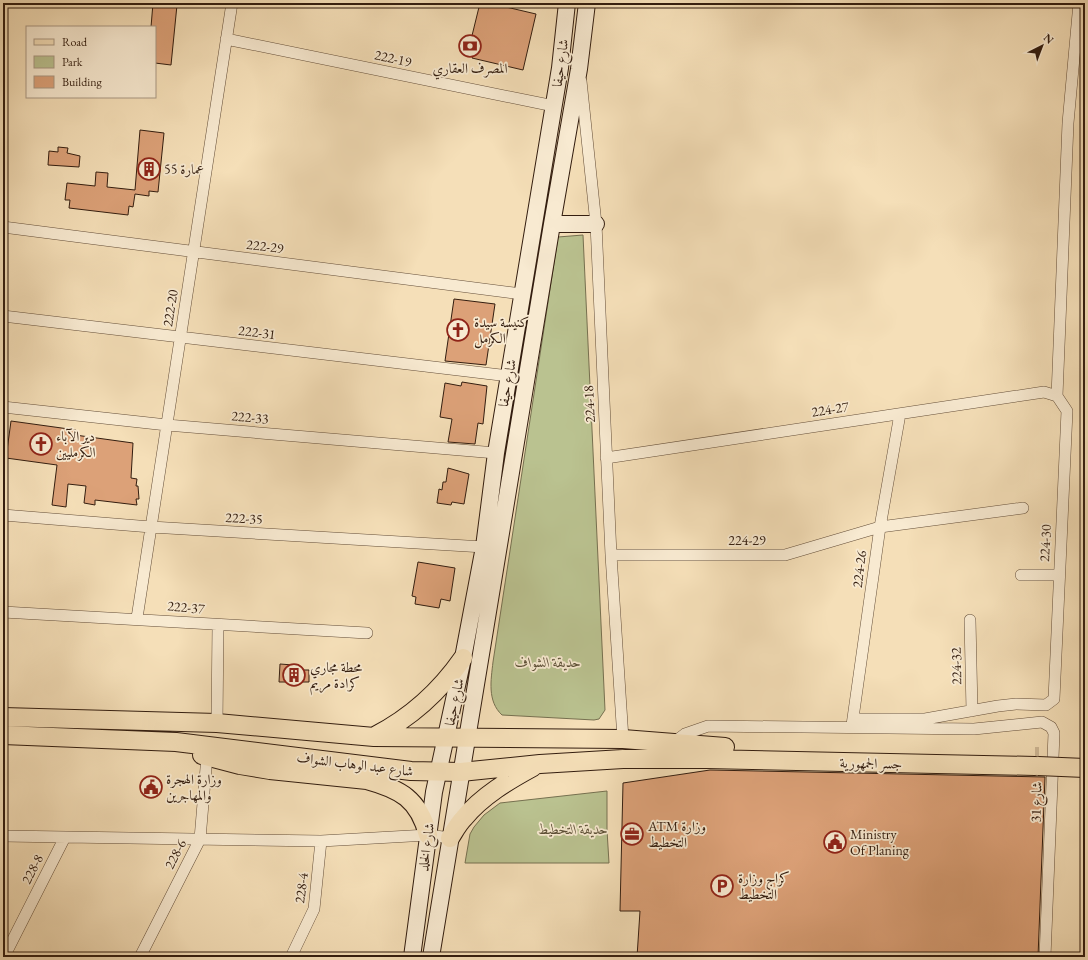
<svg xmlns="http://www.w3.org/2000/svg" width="1088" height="960" font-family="'EB Garamond',Amiri,serif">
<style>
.green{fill:#bac290;stroke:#767050}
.building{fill:#dca178;stroke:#331d0f}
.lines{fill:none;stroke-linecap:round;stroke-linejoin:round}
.secondary-tunnel{stroke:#ceb896;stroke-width:16;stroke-dasharray:16 8;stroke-linecap:butt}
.street-casing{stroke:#644e39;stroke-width:12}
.secondary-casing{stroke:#331d0f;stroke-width:18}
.primary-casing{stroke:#331d0f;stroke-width:20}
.street{stroke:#f8ead1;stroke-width:11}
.secondary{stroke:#f8ead1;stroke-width:16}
.primary{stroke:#f5dfb8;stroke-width:18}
.primary-bridge-casing{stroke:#331d0f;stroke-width:20;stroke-linecap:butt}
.primary-bridge{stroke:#f5dfb8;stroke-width:18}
.labels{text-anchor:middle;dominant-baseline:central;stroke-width:3.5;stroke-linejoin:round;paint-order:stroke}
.street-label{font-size:14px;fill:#331d0f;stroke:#f8ead1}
.poi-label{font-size:14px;fill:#331d0f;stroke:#f8ead1;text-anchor:start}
.park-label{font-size:14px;font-style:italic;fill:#5c4f36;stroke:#f8ead1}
</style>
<rect width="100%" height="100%" fill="#f5dfb8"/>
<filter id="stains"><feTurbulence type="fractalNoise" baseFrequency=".005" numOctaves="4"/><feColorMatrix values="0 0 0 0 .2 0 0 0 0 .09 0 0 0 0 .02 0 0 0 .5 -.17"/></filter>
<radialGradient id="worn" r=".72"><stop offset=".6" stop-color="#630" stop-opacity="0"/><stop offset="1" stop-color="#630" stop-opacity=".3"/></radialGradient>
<!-- green -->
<path class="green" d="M583,235L605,710L599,719L594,720L502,715C487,701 491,680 493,662L558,237Z
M607,791V830L609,863H465L470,834L474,827L484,815L500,803Z"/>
<!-- building -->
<path class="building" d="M153,3H168V5H177L171,65L155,63V27H151Z
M480,3H489L536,14L523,70L472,58L474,53L468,52Z
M140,130L164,133L158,192L149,191V196L135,194L133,207L129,206L128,215L69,208L70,200H65L67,183L95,186L96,172L108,173L107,187L135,190Z
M58,147L68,148L67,153L80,156L79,167L48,165L49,151L58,152Z
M454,299L495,304L486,365L445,361Z
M462,382L487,386L483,424L478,423L475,444L448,442L452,419L440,417L445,383L461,386Z
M11,421L76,430L75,435L133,443L131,478L137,479L136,486H138L139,499H136L137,505L95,500V505L84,503L86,486L68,484L66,507L52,505L57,465L6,458Z
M448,468L469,474L464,504L452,502L451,505L437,503L439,489L442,490L443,482H446Z
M418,562L455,568L450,601L441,599L439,608L415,604L416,597L412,596Z
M280,664L293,665V666L302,667L301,670H309V682H279Z
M710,770L1045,777L1038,957H637L640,911H620L623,783Z"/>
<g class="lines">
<!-- secondary-tunnel -->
<path class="secondary-tunnel" d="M1035,755H1039"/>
<!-- street casing -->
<g class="street-casing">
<path id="street" d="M226,39L554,106
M581,81L596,224L611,555L623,739
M3,227L522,294
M3,316L509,376
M1057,396L1068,123L1079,3
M3,407L167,425L496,453
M606,458L1044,392L1057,396
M3,515L151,527L484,547
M611,555H785L880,527L1023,508
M1021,575H1059
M3,612L367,633
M137,618L232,3
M970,620L972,711
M853,719H925L998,706L1016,704L1046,705L1054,699L1067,411L1057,396
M217,723L218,625
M852,725L880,527L900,414
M673,743L685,734L708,726L974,729L1042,722L1051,727L1054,733L1045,957
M3,836L321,841L428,835L450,838
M4,957L65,837
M140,957L200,839L207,756
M291,957L314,909L321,841"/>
</g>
<!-- secondary casing -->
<g class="secondary-casing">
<path id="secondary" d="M552,224H596
M412,957L434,792L463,658L484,547L496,453L560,68L567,3
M431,957L552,224L579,69L587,3"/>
</g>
<!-- primary casing -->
<g class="primary-casing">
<path id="primary" d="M3,717L217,723L374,737L623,739L725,747
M3,735L176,742L411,771L461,772L540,764L623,759H706L1035,766
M375,736C412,717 440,691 463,658
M202,755L240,765L270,770L367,780C400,789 419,799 428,835
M450,838C454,832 458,824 464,818C482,796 509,780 533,767"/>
</g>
<!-- street -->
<use href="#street" class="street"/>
<!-- secondary -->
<use href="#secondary" class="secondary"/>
<!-- primary -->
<use href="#primary" class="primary"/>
<!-- primary-bridge casing -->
<g class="primary-bridge-casing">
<path id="primary-bridge" d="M1038,766L1085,768"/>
</g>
<!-- primary-bridge -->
<use href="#primary-bridge" class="primary-bridge"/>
</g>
<!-- icons -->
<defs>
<g id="bank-ring" transform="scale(1.15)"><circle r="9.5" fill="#f8ead1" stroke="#8f2418" stroke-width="1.5"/><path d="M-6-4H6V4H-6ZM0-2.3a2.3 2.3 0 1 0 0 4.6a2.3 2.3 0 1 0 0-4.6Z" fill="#8f2418"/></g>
<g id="building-ring" transform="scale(1.15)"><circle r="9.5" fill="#f8ead1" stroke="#8f2418" stroke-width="1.5"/><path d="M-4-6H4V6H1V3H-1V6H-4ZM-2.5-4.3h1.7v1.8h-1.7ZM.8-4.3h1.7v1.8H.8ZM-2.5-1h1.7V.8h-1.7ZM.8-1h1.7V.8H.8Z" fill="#8f2418"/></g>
<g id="church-ring" transform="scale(1.15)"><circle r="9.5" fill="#f8ead1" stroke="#8f2418" stroke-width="1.5"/><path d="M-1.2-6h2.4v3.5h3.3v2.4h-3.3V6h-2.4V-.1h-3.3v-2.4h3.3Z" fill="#8f2418"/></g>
<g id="civic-ring" transform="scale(1.15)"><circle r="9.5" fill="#f8ead1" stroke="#8f2418" stroke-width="1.5"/><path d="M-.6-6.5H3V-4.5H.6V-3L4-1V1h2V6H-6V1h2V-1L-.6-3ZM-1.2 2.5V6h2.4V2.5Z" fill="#8f2418"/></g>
<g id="office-ring" transform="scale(1.15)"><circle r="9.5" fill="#f8ead1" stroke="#8f2418" stroke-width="1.5"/><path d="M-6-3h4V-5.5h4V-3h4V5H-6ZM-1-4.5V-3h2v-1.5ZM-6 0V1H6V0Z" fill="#8f2418"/></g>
<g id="parking-ring" transform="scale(1.15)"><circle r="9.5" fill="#f8ead1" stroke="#8f2418" stroke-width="1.5"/><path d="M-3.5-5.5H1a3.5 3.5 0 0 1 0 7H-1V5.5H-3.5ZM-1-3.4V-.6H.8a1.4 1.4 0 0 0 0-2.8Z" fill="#8f2418"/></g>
</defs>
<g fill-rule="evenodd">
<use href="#bank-ring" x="470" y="46"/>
<use href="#building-ring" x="149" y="169"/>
<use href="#church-ring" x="458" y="330"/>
<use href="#church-ring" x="41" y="444"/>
<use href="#building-ring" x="294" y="675"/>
<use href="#civic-ring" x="151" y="787"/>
<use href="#office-ring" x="632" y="834"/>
<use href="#civic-ring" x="835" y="842"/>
<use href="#parking-ring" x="722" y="886"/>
</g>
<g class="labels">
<!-- street labels -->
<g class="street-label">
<text transform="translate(393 58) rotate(12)">222-19</text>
<text transform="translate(560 63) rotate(-82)">شارع حيفا</text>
<text transform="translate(265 246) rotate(7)">222-29</text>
<text transform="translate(170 308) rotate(-81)">222-20</text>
<text transform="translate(257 332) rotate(7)">222-31</text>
<text transform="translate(507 383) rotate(-80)">شارع حيفا</text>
<text transform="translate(589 404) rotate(-93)">224-18</text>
<text transform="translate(830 409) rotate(-9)">224-27</text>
<text transform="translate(250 417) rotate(5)">222-33</text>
<text transform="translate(244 518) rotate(3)">222-35</text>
<text x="747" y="540">224-29</text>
<text transform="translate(1045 543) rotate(-87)">224-30</text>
<text transform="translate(859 569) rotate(-83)">224-26</text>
<text transform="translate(186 607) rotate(5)">222-37</text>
<text transform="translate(956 666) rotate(-91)">224-32</text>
<text transform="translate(454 702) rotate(-78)">شارع حيفا</text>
<text transform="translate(871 763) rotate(1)">جسر الجمهورية</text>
<text transform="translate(355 764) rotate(7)">شارع عبد الوهاب الشواف</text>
<text transform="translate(1036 802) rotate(-88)">شارع 31</text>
<text transform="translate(426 847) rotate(-82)">شارع الخلد</text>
<text transform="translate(175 854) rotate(-63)">228-6</text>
<text transform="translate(32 869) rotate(-63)">228-8</text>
<text transform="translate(301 888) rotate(-83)">228-4</text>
</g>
<!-- poi labels -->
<g class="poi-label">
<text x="470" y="68" text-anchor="middle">المصرف العقاري</text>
<text x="164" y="169">عمارة 55</text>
<text x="474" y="322">كنيسة سيدة<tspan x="474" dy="16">الكرمل</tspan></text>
<text x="56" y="436">دير الآباء<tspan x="56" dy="16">الكرمليين</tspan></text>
<text x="310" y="667">محطة مجاري<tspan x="310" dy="16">كرادة مريم</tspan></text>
<text x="166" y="779">وزارة الهجرة<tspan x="166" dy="16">والمهاجرين</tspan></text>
<text x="648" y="826">ATM وزارة<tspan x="648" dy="16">التخطيط</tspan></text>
<text x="850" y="834">Ministry<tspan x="850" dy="16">Of Planing</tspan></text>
<text x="738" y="878">كراج وزارة<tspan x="738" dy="16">التخطيط</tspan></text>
</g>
<!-- park labels -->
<g class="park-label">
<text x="548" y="662">حديقة الشواف</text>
<text x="573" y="829">حديقة التخطيط</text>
</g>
</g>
<!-- margin -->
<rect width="1088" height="960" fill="none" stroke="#f5dfb8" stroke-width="16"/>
<rect x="4" y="4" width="1080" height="952" fill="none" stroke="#331d0f" stroke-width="2"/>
<rect x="8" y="8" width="1072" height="944" fill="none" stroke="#331d0f"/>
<!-- legend -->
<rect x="26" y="26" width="130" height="72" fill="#f8ead1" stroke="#a99883"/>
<rect x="34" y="39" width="20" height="6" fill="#f5dfb8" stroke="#a99883"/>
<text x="62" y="46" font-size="12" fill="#331d0f">Road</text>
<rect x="34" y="56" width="20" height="12" fill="#bac290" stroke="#a99883"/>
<text x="62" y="66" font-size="12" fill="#331d0f">Park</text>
<rect x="34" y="76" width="20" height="12" fill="#dca178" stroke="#a99883"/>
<text x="62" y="86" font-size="12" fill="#331d0f">Building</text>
<!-- north arrow -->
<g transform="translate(1042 46) rotate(42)" stroke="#f8ead1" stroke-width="3" paint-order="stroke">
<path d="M0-3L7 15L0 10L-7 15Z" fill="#331d0f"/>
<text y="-6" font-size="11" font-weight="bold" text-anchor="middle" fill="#331d0f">N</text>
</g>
<rect width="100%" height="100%" filter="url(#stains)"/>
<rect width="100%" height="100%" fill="url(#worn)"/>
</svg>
